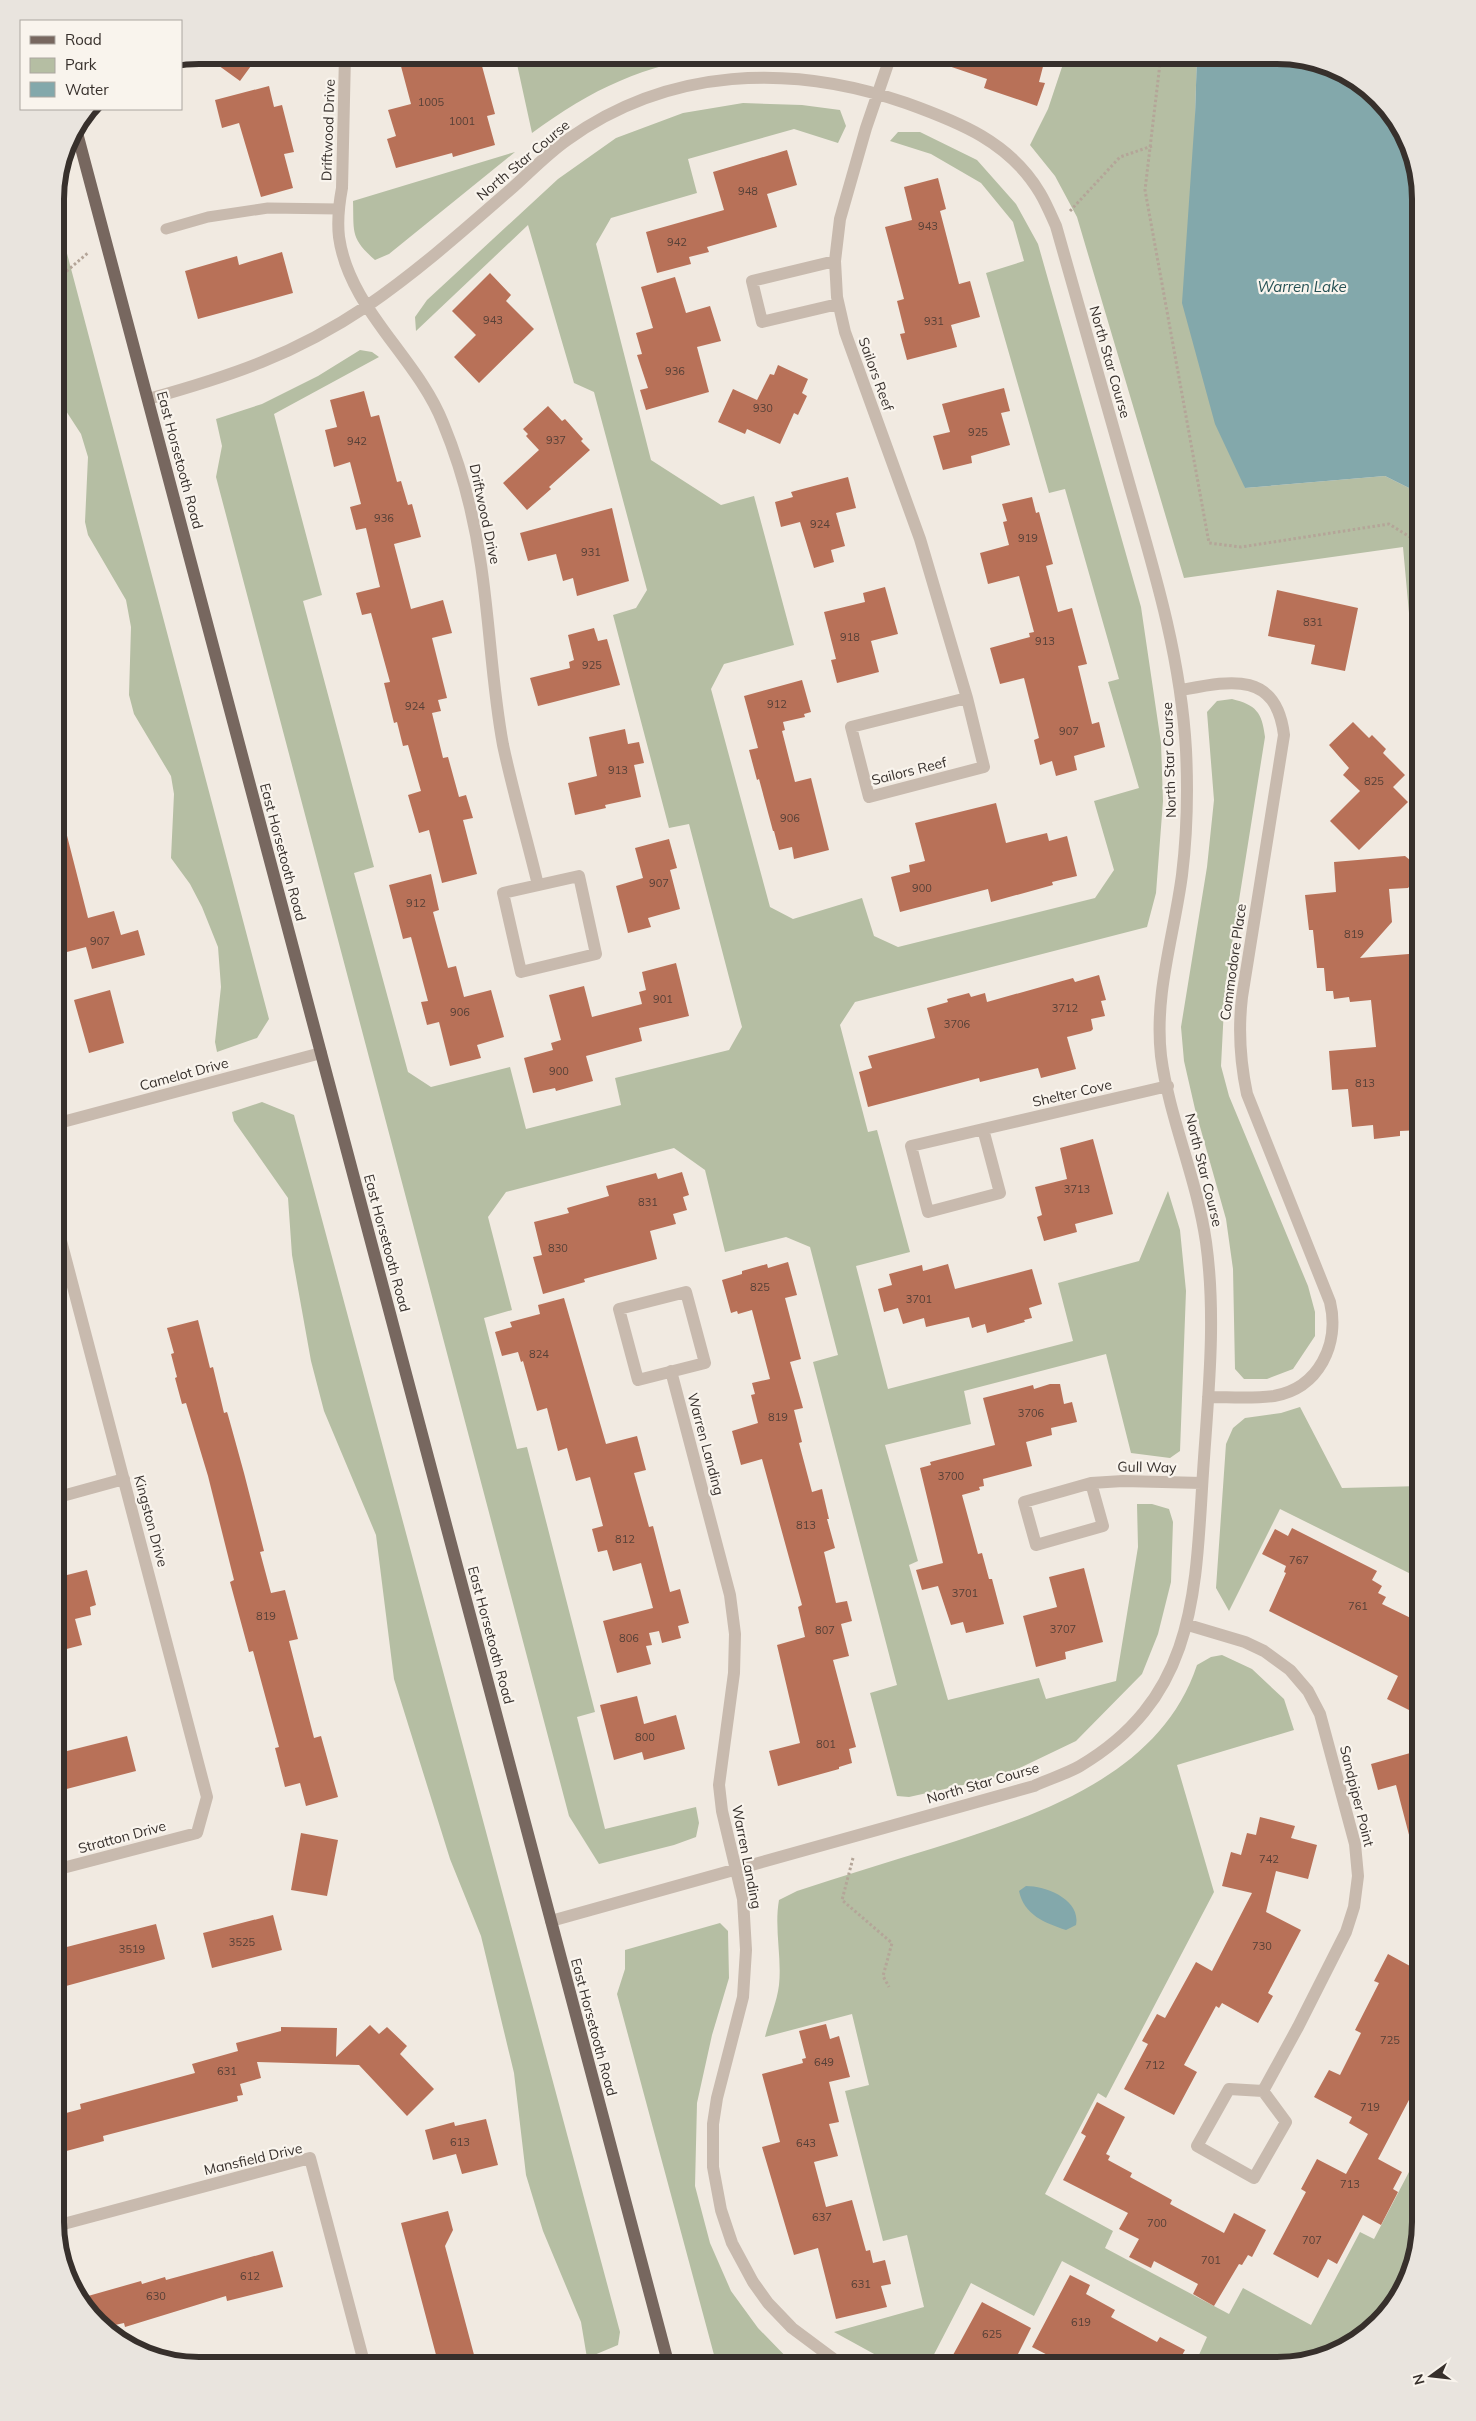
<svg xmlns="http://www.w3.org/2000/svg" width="1476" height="2421" font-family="Mulish,sans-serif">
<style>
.green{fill:#b5bea3}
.water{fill:#83a8ab}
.building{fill:#b87158}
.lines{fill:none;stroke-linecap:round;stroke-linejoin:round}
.path{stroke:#b4a598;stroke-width:3;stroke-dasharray:2.5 2.5;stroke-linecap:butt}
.lane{stroke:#c8baae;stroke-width:11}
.street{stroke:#c8baae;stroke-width:12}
.primary{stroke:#77675f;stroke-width:12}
.labels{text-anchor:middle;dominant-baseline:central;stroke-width:4.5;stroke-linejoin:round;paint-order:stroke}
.number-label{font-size:11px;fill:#574037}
.street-label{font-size:14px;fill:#37302c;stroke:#f9f4ed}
.water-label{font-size:15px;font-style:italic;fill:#265154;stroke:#f9f4ed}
.rim{fill:none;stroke:#37302c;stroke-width:6}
</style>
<rect width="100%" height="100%" fill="#f1eae1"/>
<!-- green -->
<path class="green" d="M515,55H719C644,64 592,89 532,133Z
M1066,55H1197L1195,115L1245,488L1385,476L1421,494V745L1403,547L1184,578L1077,217L1055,176L1030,145L1048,109Z
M743,103L802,105L840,110L846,126L838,143L794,129L688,159L697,193L611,218L596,244L651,460L721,505L754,496L794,645L724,664L711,689L770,907L793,919L862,898L874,936L898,947L1095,898L1114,870L1094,801L1139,788L1108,682L1119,679L1065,489L1049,493L986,273L1024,261L1013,222L981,183L931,154L890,141L898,132H920L977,160L1016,204L1038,244L1141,607L1161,743L1163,801L1156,893L1147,927L855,1002L840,1025L868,1132L877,1130L910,1252L856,1266L888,1389L1073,1341L1058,1283L1139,1261L1168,1191L1180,1230L1186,1291L1180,1451L1170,1458L1131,1453L1106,1354L964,1391L971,1424L885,1445L918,1561L909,1565L948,1700L1039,1678L1046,1699L1116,1681L1138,1547L1137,1504H1152L1169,1509L1173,1522L1171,1582L1158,1634L1142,1674L1076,1741L1003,1776L909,1797L897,1796L870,1693L897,1685L813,1362L838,1355L810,1247L786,1237L725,1252L705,1170L674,1148L506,1192L488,1217L512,1310L484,1318L517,1449L527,1447L595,1712L577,1717L605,1829L696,1807L699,1823L696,1837L674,1845L599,1864L569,1816L216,477L222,446L216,419L262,404L318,376L360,350L372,352L379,357L274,414L322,595L303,601L374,867L354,873L408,1072L431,1087L510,1067L526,1129L621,1105L615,1078L729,1050L742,1027L689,824L669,828L613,615L636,608L647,590L594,392L574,383L528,225L416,331L415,317L427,300L558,179L616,138L683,113Z
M515,152L389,254L375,260C350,238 354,232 353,201Z
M55,208L269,1019L257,1038L217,1052L215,1042L221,987L218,947L202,907L190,884L171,858L174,794L171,776L134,714L129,695L131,627L126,600L88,535L85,522L88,457L81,434L55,394Z
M1232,699C1256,705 1262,712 1265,737L1225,988L1221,1066L1229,1096L1308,1286L1315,1312V1336L1293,1369L1267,1379H1244L1235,1369L1233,1269L1226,1219L1195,1109L1184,1061L1181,1027L1207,867L1214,800L1207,712L1217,701Z
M262,1102L294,1115L620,2332L618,2345L587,2358L581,2322L543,2231L526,2175L514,2073L481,1936L450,1859L394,1679L376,1535L324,1411L311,1361L292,1255L288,1198L234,1121L232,1112Z
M1300,1407L1342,1488L1421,1486V1579L1280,1509L1229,1611L1216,1588L1226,1444L1233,1428L1245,1418L1281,1413Z
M1222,1655L1252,1669L1284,1699L1294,1730L1177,1765L1214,1892L1106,2098L1098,2093L1045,2194L1113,2231L1105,2248L1229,2314L1243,2288L1311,2325L1360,2232L1374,2239L1421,2149V2223L1407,2273L1382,2313L1341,2351L1277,2366H1194L1207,2337L1062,2261L1034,2316L971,2283L928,2366H896L834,2332L924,2307L907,2235L883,2241L845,2091L869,2085L852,2014L765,2037C769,2020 777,2002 779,1985C782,1957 774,1928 779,1900L797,1891C842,1876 888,1862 934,1848C1035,1816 1160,1777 1197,1665L1211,1657Z
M720,1923L728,1931L729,1978L712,2035L697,2103L695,2186L710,2243L731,2291L758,2328L795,2366H717L617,1994L625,1969V1950Z"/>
<!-- water -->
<path class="water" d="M1197,55H1287L1357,79L1406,135L1421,199V494L1385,476L1245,488L1215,424L1182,303L1195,115Z
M1026,1886C1047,1886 1081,1900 1076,1925L1066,1930C1045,1923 1024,1915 1019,1891Z"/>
<!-- building -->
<path class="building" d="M204,55H259L240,81Z
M398,55H479L495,114L487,116L495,145L453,157L452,153L396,168L387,139L396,136L388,110L411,104Z
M929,55H1046L1039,82L1045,83L1037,106L984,88L987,79L928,59Z
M269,86L274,107L282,105L294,152L284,154L293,188L261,197L239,123L222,128L215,100Z
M787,150L797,185L767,194L777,227L707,247L709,252L689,257L691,264L657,273L646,232L724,210L713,172Z
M938,178L946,209L940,211L959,284L970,281L980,317L951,325L957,347L907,360L900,334L905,333L897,301L904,299L885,227L912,220L904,187Z
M282,252L293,293L198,319L185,271L237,256L239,265Z
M490,273L511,295L506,301L534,329L479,383L454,357L476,335L452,311Z
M675,277L686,313L710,306L721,341L697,347L709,392L646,410L640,390L648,388L637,355L642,354L636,333L653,328L641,287Z
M778,365L808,379L802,393L807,396L798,415L794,413L780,444L747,429L745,434L718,422L733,389L757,400L770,374L774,375Z
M1004,388L1010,411L1001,413L1010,445L971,456L972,463L943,470L933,436L950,432L942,404Z
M364,391L371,417L379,415L397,482L401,481L408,505L412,504L421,537L394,544L411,609L443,600L452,633L432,638L447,698L438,700L441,711L432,713L443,758L448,757L459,797L466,795L473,818L463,820L477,874L442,883L429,830L419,833L408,795L421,791L408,745L403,746L397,722L394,723L384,683L390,682L371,613L362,615L356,593L380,587L366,528L356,530L350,507L361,504L350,462L334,467L325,430L337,427L330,400Z
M548,406L562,421L565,419L583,439L581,441L590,450L549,487L551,489L527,510L503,483L539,450L526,436L528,434L523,429Z
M848,477L856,508L836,513L845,546L831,550L834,562L814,568L800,522L781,527L775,502L793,497L791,492Z
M1032,497L1036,513L1039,512L1053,564L1046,566L1058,612L1072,608L1087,664L1078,666L1092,724L1099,722L1105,747L1074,756L1077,770L1056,776L1052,761L1040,765L1034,740L1039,738L1024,678L1000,684L990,648L1030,637L1029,633L1034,632L1019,576L988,584L980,553L1009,545L1003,522L1007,521L1002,504Z
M612,508L629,581L577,596L573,578L563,581L556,554L528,561L520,533Z
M885,587L898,634L871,641L879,672L837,683L831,660L836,659L824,612L865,602L863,593Z
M1277,590L1358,608L1345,671L1311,664L1315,645L1268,636Z
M594,628L598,641L607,639L620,685L538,706L530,678L570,668L569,662L574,660L568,635Z
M802,680L811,712L804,714L805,717L783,722L785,730L782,731L795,782L811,778L829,850L794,859L792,847L779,850L774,831H773L759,779L757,780L749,750L758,748L744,696Z
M1353,722L1369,738L1372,735L1386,749L1383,753L1405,775L1393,787L1408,802L1359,850L1330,821L1360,791L1343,775L1349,768L1329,745Z
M625,729L628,744L639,742L644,763L634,765L641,797L605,805L606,808L575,815L568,783L597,776L589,737Z
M996,803L1006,843L1047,833L1049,841L1067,836L1077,876L1052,882L1053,885L991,902L988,889L900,912L891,877L910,872L909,865L925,861L915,823Z
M63,820L88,918L114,911L121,935L138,930L145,955L92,969L86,947L63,953L55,925V821Z
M669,839L677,868L670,870L680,909L648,918L651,927L628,933L616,886L643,878L635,848Z
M1405,856L1415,864L1417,878L1408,888L1389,889L1392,922L1360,958L1421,953V1130L1400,1131V1136L1374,1139L1373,1125L1352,1127L1348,1089L1332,1090L1329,1051L1376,1047L1371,1000L1350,1002L1349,997L1334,999L1333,991H1326L1324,968H1317L1313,930H1309L1305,895L1336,892L1334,862Z
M431,874L439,910L433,912L448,968L456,966L464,997L491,990L504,1037L477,1045L481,1058L450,1066L439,1022L427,1025L421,1002L428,1001L411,937L403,939L389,885Z
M676,963L689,1016L639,1028L642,1041L586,1056L593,1081L556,1091L555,1088L533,1093L524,1058L553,1050L551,1043L561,1040L549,995L584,986L592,1017L642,1004L639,992L646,990L642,972Z
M1099,975L1106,1000L1101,1001L1105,1016L1091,1019L1093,1029L1091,1031L1067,1037L1076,1069L1041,1078L1038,1068L980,1082L979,1078L868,1107L859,1072L872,1068L868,1056L935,1038L927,1008L948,1002L947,999L969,993L971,997L985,993L987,1002L1073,978L1075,982Z
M110,990L124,1043L89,1053L74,1000Z
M1093,1139L1113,1214L1075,1224L1077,1232L1044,1241L1037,1217L1042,1215L1035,1187L1067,1179L1060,1148Z
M682,1172L689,1195L683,1197L687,1210L673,1214L676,1224L650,1231L657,1259L584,1279L585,1282L543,1294L533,1257L542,1255L534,1222L569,1213L567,1208L609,1196L606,1186L656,1173L658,1179Z
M788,1262L797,1295L785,1298L801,1359L790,1362L803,1408L794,1410L802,1442L799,1443L812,1492L822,1489L829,1519H827L835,1548L824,1552L836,1603L847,1601L852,1621L841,1624L849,1656L833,1660L856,1747L849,1749L852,1763L839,1767V1769L778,1786L769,1751L800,1743L777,1645L805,1637L798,1607L802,1605L762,1459L741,1465L732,1431L758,1423L751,1395L755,1394L752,1383L770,1379L752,1310L738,1314L737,1311L731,1313L722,1280L742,1274V1271L767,1264L768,1268Z
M948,1264L955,1289L1032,1269L1042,1304L1029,1308L1032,1318L1024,1320L1025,1322L987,1333L985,1324L972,1328L969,1317L926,1327L924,1318L903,1324L898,1308L884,1312L878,1289L892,1285L889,1274L922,1265L923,1271Z
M564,1298L606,1444L637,1436L646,1470L634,1473L649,1527L653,1526L670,1592L680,1589L689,1623L678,1626L681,1638L662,1643L659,1631L649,1633L652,1645L646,1646L651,1664L617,1673L603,1621L653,1608L641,1563L613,1571L607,1550L598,1552L592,1529L603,1526L590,1477L576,1481L567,1448L558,1451L547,1408L537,1411L523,1361L521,1362L518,1352L502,1356L495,1332L512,1327L510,1322L540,1314L538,1305Z
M198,1320L210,1368L213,1367L224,1413L227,1412L228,1415L244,1473L264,1551L260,1552L271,1593L285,1590L298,1639L289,1641L314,1738L321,1736L338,1797L306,1806L300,1783L285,1787L275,1748L279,1747L253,1651L249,1652L230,1582L234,1580L208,1476L186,1403L182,1404L175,1378L177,1377L171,1354L174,1353L167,1328Z
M1050,1384H1060L1064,1404L1072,1402L1077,1422L1051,1428L1052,1435L1026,1442L1032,1466L983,1479L984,1486L979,1487L980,1490L962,1495L978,1554L982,1553L989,1579H992L1004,1624L966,1633L963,1622L951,1625L938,1586L922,1590L916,1570L943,1563L920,1468L931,1465L930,1462L995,1445L983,1398L1033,1385L1034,1389Z
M1292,1528L1377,1571L1372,1580L1382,1586L1378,1593L1386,1597L1382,1604L1421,1623V1716L1387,1699L1398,1676L1269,1611L1286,1573L1284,1572L1286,1566L1262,1554L1275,1529L1288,1536Z
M1084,1568L1103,1642L1065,1652L1066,1659L1036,1667L1023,1616L1057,1607L1049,1577Z
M87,1570L96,1605L90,1607L91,1615L75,1619L82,1645L55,1652V1574L62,1573L63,1576Z
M637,1696L644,1724L676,1715L685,1749L644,1760L642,1752L614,1760L600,1705Z
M127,1736L136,1771L55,1792V1754Z
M1421,1750V1853L1414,1854L1396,1785L1378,1790L1371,1764Z
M1260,1817L1295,1826L1291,1838L1317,1845L1308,1879L1276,1871L1266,1912L1301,1930L1268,1993L1273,1996L1258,2023L1222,2003L1219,2008L1216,2006L1184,2065L1197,2072L1174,2115L1124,2089L1148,2044L1142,2041L1157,2014L1165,2018L1196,1962L1212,1971L1252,1893L1222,1886L1231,1852L1241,1855L1247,1833L1256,1835Z
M301,1833L338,1840L327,1896L291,1890Z
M273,1915L282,1950L212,1968L203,1933Z
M156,1924L165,1959L55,1989V1950Z
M1388,1954L1421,1972V2077L1378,2159L1402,2172L1393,2189L1398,2192L1381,2225L1363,2215L1337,2264L1328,2259L1318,2278L1273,2254L1306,2192L1301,2189L1317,2159L1346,2174L1368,2134L1349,2123L1352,2117L1314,2097L1329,2070L1340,2075L1361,2033L1355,2030L1379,1983L1374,1981Z
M826,2024L830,2039L839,2036L850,2077L829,2082L839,2122L829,2124L838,2156L814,2162L826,2207L852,2200L866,2251L870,2250L873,2263L885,2260L891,2284L881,2286L887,2307L836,2319L818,2248L794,2255L762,2147L780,2142L762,2074L803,2063L802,2059L806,2058L799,2031Z
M370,2025L379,2034L387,2027L407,2046L400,2054L434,2089L407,2116L359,2065L257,2062L261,2078L240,2084L243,2095L237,2096L238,2101L103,2136L104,2141L55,2154V2116L81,2109L80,2104L195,2073L192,2064L238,2051L236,2043L281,2031V2027L337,2028L336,2057Z
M1097,2102L1125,2117L1106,2154L1110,2156L1108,2160L1132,2173L1130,2177L1172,2200L1170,2204L1224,2233L1234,2213L1266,2230L1252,2257L1248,2255L1242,2265L1239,2264L1214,2306L1193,2294L1198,2284L1154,2261L1151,2268L1129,2257L1139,2239L1119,2229L1128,2213L1063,2180L1086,2136L1081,2133Z
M486,2119L498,2165L462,2174L456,2154L433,2160L425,2130L454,2122L455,2126Z
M448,2211L453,2230L445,2246L477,2366H439L401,2223Z
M273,2251L283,2287L227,2301L226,2296L125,2327L124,2323L106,2327L81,2298L141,2281L142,2284L165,2277L166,2280Z
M1070,2275L1090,2285L1086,2294L1115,2310L1111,2317L1157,2342L1160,2337L1185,2350L1176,2366H1069L1032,2347Z
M982,2302L1031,2328L1012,2366H947Z"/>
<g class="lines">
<!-- path -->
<path class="path" d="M1161,55L1145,190L1209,543L1241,547L1389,524L1418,542L1421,553
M1070,211L1120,157L1152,146
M55,281L89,252
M853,1858L842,1900L892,1943L883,1976L889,1987"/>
<!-- lane -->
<path class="lane" d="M166,229L208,217L268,208L339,209"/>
<!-- street -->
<path class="street" d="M345,55L342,188C339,204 337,220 339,237C349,309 417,357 443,423C462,469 474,516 481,565C490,625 492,686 503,745C513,792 527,839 538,885
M891,55L866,128L840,219L835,261L837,297L845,332L920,539L967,698
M835,261L752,281L762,322L838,304
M148,399C231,376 294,355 367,306C418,271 464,230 511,189C529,173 547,154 567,140C669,67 791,63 906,103C959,122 1010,142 1040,193C1046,203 1051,215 1056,226C1081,314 1106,402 1131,490C1156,576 1181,660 1186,750C1188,791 1187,834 1182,875C1174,936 1154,994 1161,1056C1169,1117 1197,1179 1206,1242C1216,1314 1209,1386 1204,1458C1195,1581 1202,1694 1080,1766C1066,1774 1049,1779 1034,1786L551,1921
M1182,690C1229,681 1276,670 1284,735L1242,997C1238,1031 1240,1061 1247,1094L1330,1302C1340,1344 1319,1388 1274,1396C1253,1399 1229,1397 1208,1397
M967,698L984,767L869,797L851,727Z
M579,876L596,954L521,972L503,893Z
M55,1124L321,1053
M983,1129L1000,1193L928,1212L911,1146L1168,1086
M686,1292L705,1363L638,1380L619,1309Z
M671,1371L730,1595L735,1634L734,1673L719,1785L722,1811L743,1899L746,1950L743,1997L717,2098L713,2124V2167L721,2210L732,2243L753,2282L768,2303L792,2328L843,2366
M1091,1483L1103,1526L1036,1545L1024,1502L1091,1483L1123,1481L1202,1483
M55,1498L124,1479
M1188,1625L1245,1642L1264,1651L1290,1670L1308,1691L1320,1714L1355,1844L1358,1876L1354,1907L1346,1932L1298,2027L1263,2091L1229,2089L1197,2146L1254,2178L1286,2122L1263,2091
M55,1870L197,1833L207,1797L55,1218
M56,2226L310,2158L365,2366"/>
<!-- primary -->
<path class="primary" d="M76,129L669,2366"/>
</g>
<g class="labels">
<!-- number labels -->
<g class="number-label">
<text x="431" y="102">1005</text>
<text x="462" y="121">1001</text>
<text x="748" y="191">948</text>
<text x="928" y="226">943</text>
<text x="677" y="242">942</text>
<text x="493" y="320">943</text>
<text x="934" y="321">931</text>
<text x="675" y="371">936</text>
<text x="763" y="408">930</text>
<text x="978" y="432">925</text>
<text x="556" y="440">937</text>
<text x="357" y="441">942</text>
<text x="384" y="518">936</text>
<text x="820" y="524">924</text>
<text x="1028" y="538">919</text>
<text x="591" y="552">931</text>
<text x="1313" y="622">831</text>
<text x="850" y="637">918</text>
<text x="1045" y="641">913</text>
<text x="592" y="665">925</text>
<text x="777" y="704">912</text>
<text x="415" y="706">924</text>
<text x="1069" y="731">907</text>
<text x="618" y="770">913</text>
<text x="1374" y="781">825</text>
<text x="790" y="818">906</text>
<text x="659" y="883">907</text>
<text x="922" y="888">900</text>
<text x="416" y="903">912</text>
<text x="1354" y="934">819</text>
<text x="100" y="941">907</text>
<text x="663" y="999">901</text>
<text x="1065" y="1008">3712</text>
<text x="460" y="1012">906</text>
<text x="957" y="1024">3706</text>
<text x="559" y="1071">900</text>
<text x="1365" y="1083">813</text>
<text x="1077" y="1189">3713</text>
<text x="648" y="1202">831</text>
<text x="558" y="1248">830</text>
<text x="760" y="1287">825</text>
<text x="919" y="1299">3701</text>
<text x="539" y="1354">824</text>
<text x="1031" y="1413">3706</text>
<text x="778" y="1417">819</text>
<text x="951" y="1476">3700</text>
<text x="806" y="1525">813</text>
<text x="625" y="1539">812</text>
<text x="1299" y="1560">767</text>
<text x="965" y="1593">3701</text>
<text x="1358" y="1606">761</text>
<text x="266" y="1616">819</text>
<text x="1063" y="1629">3707</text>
<text x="825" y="1630">807</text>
<text x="629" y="1638">806</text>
<text x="645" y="1737">800</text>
<text x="826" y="1744">801</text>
<text x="1269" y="1859">742</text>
<text x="242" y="1942">3525</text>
<text x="1262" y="1946">730</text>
<text x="132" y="1949">3519</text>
<text x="1390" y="2040">725</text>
<text x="824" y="2062">649</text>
<text x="1155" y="2065">712</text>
<text x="227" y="2071">631</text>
<text x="1370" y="2107">719</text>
<text x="460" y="2142">613</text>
<text x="806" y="2143">643</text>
<text x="1350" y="2184">713</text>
<text x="822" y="2217">637</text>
<text x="1157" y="2223">700</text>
<text x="1312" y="2240">707</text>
<text x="1211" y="2260">701</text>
<text x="250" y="2276">612</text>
<text x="861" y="2284">631</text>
<text x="156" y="2296">630</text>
<text x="1081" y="2322">619</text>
<text x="992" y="2334">625</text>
</g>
<!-- street labels -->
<g class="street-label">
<text transform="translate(328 130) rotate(-88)">Driftwood Drive</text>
<text transform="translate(523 160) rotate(-40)">North Star Course</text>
<text transform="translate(1110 362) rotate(74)">North Star Course</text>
<text transform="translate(876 374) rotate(70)">Sailors Reef</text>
<text transform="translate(180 460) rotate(75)">East Horsetooth Road</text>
<text transform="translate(485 514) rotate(78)">Driftwood Drive</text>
<text transform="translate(1169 760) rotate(-92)">North Star Course</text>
<text transform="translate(909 771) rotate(-14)">Sailors Reef</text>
<text transform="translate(283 852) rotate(75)">East Horsetooth Road</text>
<text transform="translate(1233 962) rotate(-82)">Commodore Place</text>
<text transform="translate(184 1074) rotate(-15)">Camelot Drive</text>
<text transform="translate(1072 1093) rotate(-13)">Shelter Cove</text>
<text transform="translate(1204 1170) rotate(76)">North Star Course</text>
<text transform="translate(387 1243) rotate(75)">East Horsetooth Road</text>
<text transform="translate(706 1444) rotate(75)">Warren Landing</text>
<text transform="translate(1147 1467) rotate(1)">Gull Way</text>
<text transform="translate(151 1521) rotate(75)">Kingston Drive</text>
<text transform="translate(491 1635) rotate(75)">East Horsetooth Road</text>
<text transform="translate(983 1783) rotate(-16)">North Star Course</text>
<text transform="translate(1357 1796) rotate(76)">Sandpiper Point</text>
<text transform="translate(122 1837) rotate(-15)">Stratton Drive</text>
<text transform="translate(747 1857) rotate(79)">Warren Landing</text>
<text transform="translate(594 2027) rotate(75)">East Horsetooth Road</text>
<text transform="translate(253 2159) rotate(-13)">Mansfield Drive</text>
</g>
<!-- water labels -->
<g class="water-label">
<text x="1302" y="286">Warren Lake</text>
</g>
</g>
<!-- crop -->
<path d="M0 0H1476V2421H0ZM199 64H1277A135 135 0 0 1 1412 199V2222A135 135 0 0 1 1277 2357H199A135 135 0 0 1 64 2222V199A135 135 0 0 1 199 64Z" fill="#e9e4de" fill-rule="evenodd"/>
<path class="rim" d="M199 64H1277A135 135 0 0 1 1412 199V2222A135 135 0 0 1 1277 2357H199A135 135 0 0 1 64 2222V199A135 135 0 0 1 199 64Z"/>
<!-- legend -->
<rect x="20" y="20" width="162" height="90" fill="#f9f4ed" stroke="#aba6a0"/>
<rect x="30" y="36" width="25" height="8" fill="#77675f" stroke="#aba6a0"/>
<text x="65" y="45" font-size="15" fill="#37302c">Road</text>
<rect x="30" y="58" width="25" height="15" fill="#b5bea3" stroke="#aba6a0"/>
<text x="65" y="70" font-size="15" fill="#37302c">Park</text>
<rect x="30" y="82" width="25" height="15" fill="#83a8ab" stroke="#aba6a0"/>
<text x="65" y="95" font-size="15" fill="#37302c">Water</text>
<!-- north arrow -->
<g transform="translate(1431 2376) rotate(255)" stroke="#f9f4ed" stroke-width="4" paint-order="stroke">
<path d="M0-4L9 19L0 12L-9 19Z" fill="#37302c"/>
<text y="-8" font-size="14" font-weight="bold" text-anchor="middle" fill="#37302c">N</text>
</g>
</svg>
